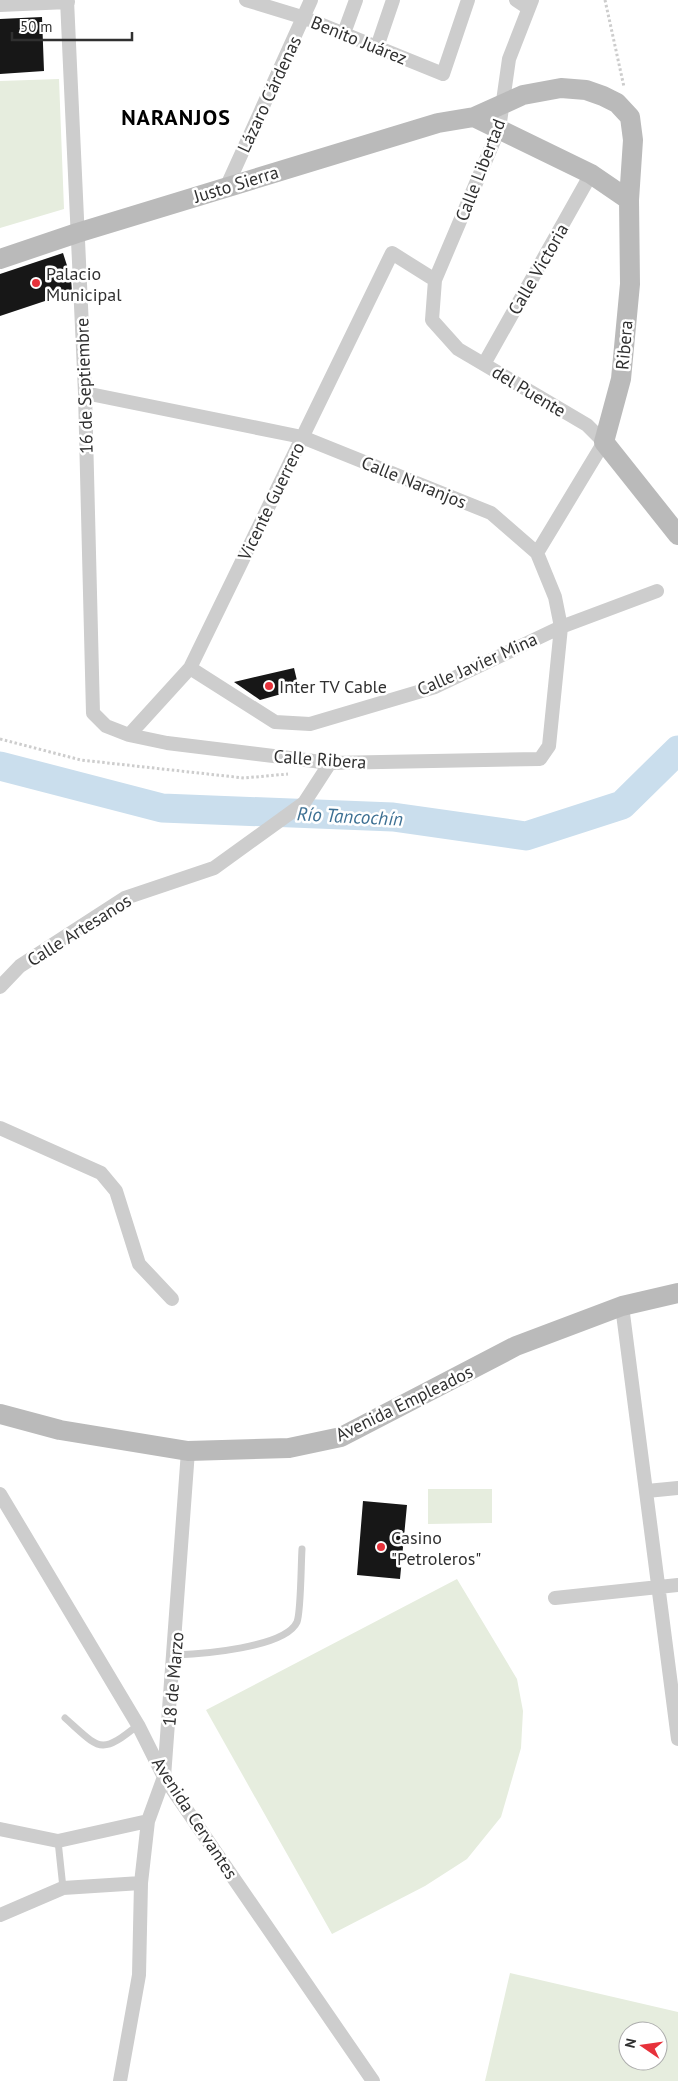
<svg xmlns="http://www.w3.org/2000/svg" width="678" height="2081" font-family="'PT Sans',sans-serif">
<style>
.green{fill:#e6edde;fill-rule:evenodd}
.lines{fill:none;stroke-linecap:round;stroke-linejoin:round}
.river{stroke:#cadeed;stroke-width:29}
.building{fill:#171717}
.path{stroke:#cdcdcd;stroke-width:3;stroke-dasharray:2.5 2.5;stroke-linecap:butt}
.lane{stroke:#cdcdcd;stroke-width:7}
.street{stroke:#cdcdcd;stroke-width:14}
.secondary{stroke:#bababa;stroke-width:20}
.poi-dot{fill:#e7323b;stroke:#fff;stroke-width:2}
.labels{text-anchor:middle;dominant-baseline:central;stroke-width:5;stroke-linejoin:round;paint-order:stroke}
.street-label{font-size:18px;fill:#303030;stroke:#fff}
.poi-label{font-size:18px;fill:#303030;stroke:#fff;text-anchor:start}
.water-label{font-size:19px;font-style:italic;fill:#3d7093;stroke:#fff}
.district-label{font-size:22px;font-weight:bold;letter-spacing:1px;fill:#000;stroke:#fff}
</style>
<rect width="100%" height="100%" fill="#fff"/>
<!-- green -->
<path class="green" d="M59,79L64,209L0,228V81Z
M428,1489H492V1523L428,1524Z
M457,1579L517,1679L523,1711L521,1748L501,1817L467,1859L425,1886L332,1934L206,1710Z
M510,1973L678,2012V2081H485ZM628,2031H658V2061H628Z"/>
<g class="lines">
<!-- river -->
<path class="river" d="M0,766L162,808L393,817L526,836L622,805L678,750"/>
</g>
<!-- building -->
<path class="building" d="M42,17L44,71L0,74V19Z
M63,253L71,278L72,292L0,316V274Z
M294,668L299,689L260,700L234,682Z
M363,1501L407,1505L400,1579L357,1575Z"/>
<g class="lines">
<!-- path -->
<path class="path" d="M605,0L624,87
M0,739L81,760L244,778L288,774"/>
<!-- lane -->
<path class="lane" d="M175,1655C201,1654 285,1648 297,1622C301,1612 301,1563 302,1549
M65,1718C100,1749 100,1756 138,1725
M58,1841L63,1888"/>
<!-- street -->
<path class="street" d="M67,0L85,393L93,713L106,726L129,735L167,743L330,763L540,759L549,746L561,627L555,597L537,553L491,513L302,437L85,393
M246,0L305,18L443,74L468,0
M516,0L528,8
M0,5L68,2
M344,33L356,0
M377,47L393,0
M226,188L311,0
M435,280L499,129L509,59L532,0
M484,364L591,174
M190,668L275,722L310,724L435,687L561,627L657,591
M129,735L190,668L392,253L435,280L432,320L458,349L587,425L604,442L537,553
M0,987L20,966L125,898L214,868L304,803L330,763
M0,1128L101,1173L116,1191L139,1264L172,1299
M622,1306L678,1739
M647,1491L678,1488
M0,1494L138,1725L164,1777L373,2081
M555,1598L678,1585
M0,1829L58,1841L148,1821
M0,1915L63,1888L141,1883
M120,2081L139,1975L141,1883L148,1821L164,1777L188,1451"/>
<!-- secondary -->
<path class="secondary" d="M474,117L591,174L629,200
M0,259L77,233L438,123L474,117L523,95L561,88L586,90L603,96L617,103L630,117L633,140L629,200L630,284L621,379L604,442L678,535
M0,1414L60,1430L188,1451L289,1448L341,1437L516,1346L622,1306L678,1293"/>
</g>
<!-- markers -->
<g class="poi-dot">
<circle cx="36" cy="283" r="5"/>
<circle cx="269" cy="686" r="5"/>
<circle cx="381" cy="1547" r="5"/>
</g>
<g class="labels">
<!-- street labels -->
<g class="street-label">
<text transform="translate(359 40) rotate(22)">Benito Juárez</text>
<text transform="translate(269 94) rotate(-65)">Lázaro Cárdenas</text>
<text transform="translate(480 170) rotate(-69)">Calle Libertad</text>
<text transform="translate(236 184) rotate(-17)">Justo Sierra</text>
<text transform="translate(538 269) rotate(-60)">Calle Victoria</text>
<text transform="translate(624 345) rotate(-85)">Ribera</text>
<text transform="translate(84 386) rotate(-92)">16 de Septiembre</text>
<text transform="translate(529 391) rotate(31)">del Puente</text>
<text transform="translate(414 482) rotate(22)">Calle Naranjos</text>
<text transform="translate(271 501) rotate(-64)">Vicente Guerrero</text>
<text transform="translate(477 664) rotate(-24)">Calle Javier Mina</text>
<text transform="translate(320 759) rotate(4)">Calle Ribera</text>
<text transform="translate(79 930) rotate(-32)">Calle Artesanos</text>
<text transform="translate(404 1403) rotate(-26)">Avenida Empleados</text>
<text transform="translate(173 1679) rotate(-85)">18 de Marzo</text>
<text transform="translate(195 1818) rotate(57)">Avenida Cervantes</text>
</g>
<!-- poi labels -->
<g class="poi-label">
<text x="46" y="273">Palacio<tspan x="46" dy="21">Municipal</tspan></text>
<text x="279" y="686">Inter TV Cable</text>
<text x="391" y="1537">Casino<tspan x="391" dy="21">"Petroleros"</tspan></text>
</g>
<!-- water labels -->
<g class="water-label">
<text transform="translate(350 816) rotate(3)">Río Tancochín</text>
</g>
<!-- district labels -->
<g class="district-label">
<text x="176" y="117">NARANJOS</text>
</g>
</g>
<!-- north arrow -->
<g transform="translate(643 2046) rotate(283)"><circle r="24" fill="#ffffff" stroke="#acacac"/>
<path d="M0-4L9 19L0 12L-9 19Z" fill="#e7323b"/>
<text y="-8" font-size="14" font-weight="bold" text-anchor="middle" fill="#303030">N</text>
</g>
<!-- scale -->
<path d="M12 32v8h120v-8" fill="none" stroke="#303030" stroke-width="2.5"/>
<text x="20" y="32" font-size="15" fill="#303030" stroke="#ffffff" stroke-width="4" paint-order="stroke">50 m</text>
</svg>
